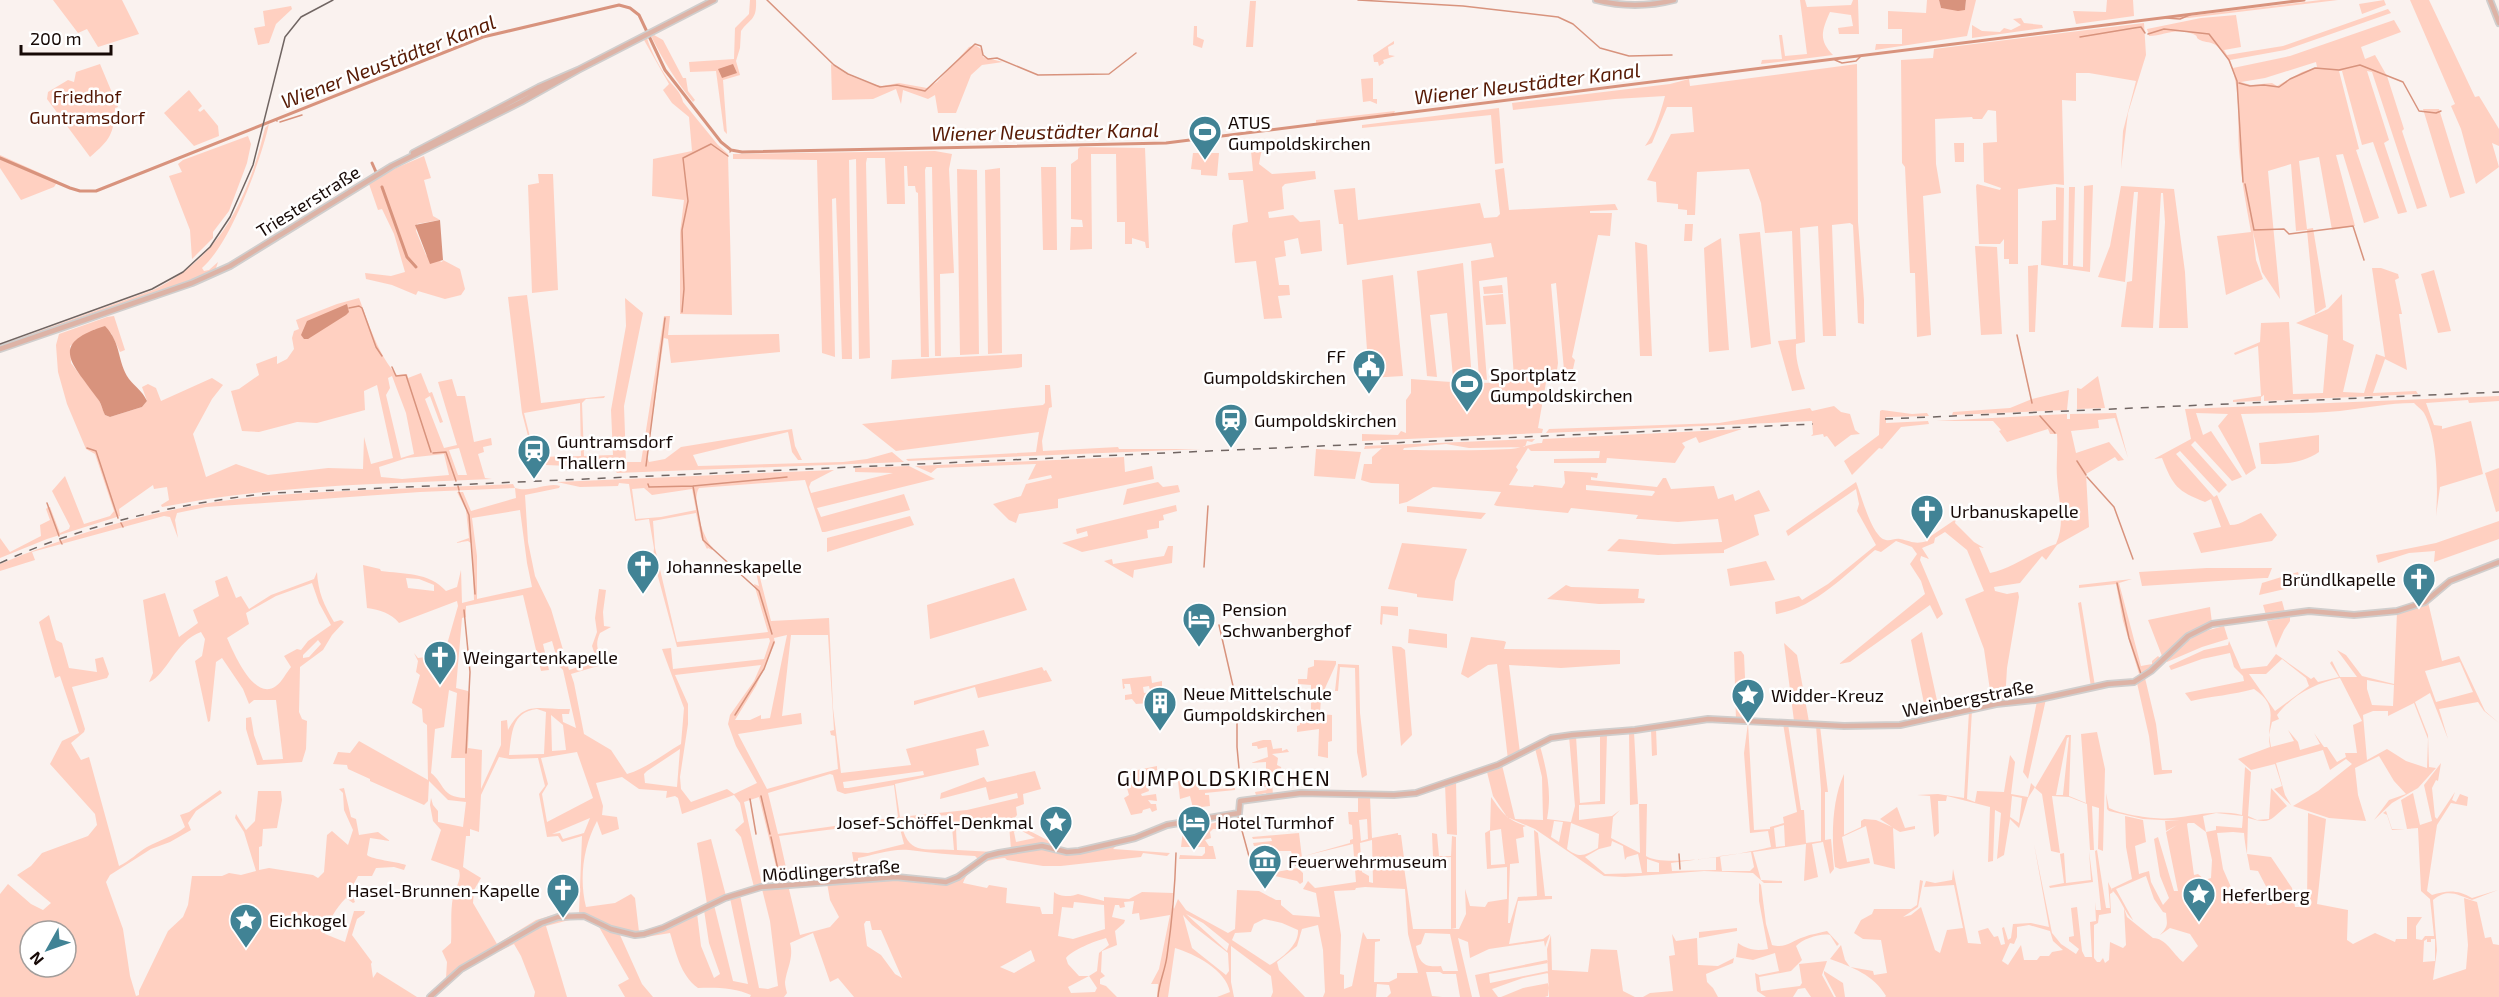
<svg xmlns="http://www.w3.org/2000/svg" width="2499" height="997" font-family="'Exo 2',sans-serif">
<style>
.green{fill:#ffd0c1;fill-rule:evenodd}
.water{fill:#d8937d}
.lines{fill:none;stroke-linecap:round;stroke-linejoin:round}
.stream{stroke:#d8937d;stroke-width:1.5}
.canal{stroke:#d8937d;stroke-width:3}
.major-casing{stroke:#d0cecd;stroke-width:8}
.major{stroke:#ddb3a6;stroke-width:4.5}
.tram{stroke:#706562;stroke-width:1.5}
.rail{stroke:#706562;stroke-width:1.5;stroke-dasharray:8 8;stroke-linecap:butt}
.labels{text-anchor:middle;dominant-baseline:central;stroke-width:5;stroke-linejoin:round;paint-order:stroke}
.park-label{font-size:18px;fill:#501300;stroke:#fff}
.poi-label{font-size:18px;fill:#160906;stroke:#fff;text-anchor:start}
.street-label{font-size:18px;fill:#160906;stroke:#fff}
.water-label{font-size:20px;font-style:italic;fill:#571a04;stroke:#fff}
.quarter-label{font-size:21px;letter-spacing:1.5px;fill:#160906;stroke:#fff}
</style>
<rect width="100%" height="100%" fill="#faf2ef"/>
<!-- green -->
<path class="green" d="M53,0H122L139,34L98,47L87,29L78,33Z
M750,0H756C757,21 750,18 741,31L740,48L736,61L740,75L723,80L727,134L724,131L716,71L690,72L689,62L734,59L735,28L749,14Z
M1800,0H1805L1807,7L1851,5L1853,0H1858L1859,34H1839L1838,28L1853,26L1851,15L1830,12C1822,30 1818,40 1833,55L1761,64L1762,60L1782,59L1779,35H1782L1785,56L1807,54Z
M1927,0H1939L1941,8L1965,10L1966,0H1976L1967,36L1875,50L1876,44H1902V29H1888V11L1926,13Z
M2107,0H2133L2134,16L2076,24L2073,11L2106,12Z
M2321,0H2338L2188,18H2172Z
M2384,0L2386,5L2362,14L2359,4Z
M2410,0H2429L2475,97L2479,96L2499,129V146L2492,143L2499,167L2476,184L2461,129L2451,106L2455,104Z
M1250,1H1256L1253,47H1246Z
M291,6L292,9L276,24L269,43L258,45L254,28L265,26L263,11Z
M2388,9L2391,13L2285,50L2230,60L2233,68L2290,56L2394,20L2401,32L2361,47L2365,59L2375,55L2387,76L2404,129L2402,131L2427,206L2417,209L2372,72L2367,71L2389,140L2384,143L2407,212L2398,214L2373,142L2362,145L2342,71H2339L2359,149L2356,150L2379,218L2364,223L2343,154L2336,155L2355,226L2332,230L2319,157L2299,161L2307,229L2313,228L2326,307L2315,314L2307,230L2296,231L2291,164L2268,171L2280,299L2262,272L2253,232L2256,260L2263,279L2226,295L2217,236L2251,232C2246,205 2241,178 2239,151C2237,120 2244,68 2217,46C2211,41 2206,43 2200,40C2194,37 2200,37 2193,34C2176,27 2164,36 2149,36L2147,29L2201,18L2236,15L2241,47L2224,50L2227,55L2283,46ZM2316,62L2317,67L2302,72L2277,86L2272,83L2251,85L2241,82L2265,78Z
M2021,18L2024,23L2042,25L2043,28L1972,38V25L1982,31L2000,32L2004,28L2011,30L2021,25L2013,19Z
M2144,23L2146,55L2128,113L2121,169L2123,131L2136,81L2089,73H2076V101L2062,100L2064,185L2055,184L2018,189V264H2009V259H2004V239L2000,244H1979L1976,186L1977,184L2000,190L2001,188L1984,182L1983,143L1997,142L1996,111L1988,110L1982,119H1973L1972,117L1935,119L1936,164L1941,193L1923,196L1931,335L1917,337L1915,273H1910L1905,167L1902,163L1901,60L1933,58L1934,49Z
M1194,26H1197V37L1204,40L1202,48L1193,45Z
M654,35L663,40L683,78H686L688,91L695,100L693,102C676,81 663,60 651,36Z
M647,38C651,51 659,66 667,78C673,86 681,92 683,102L718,145L728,154L732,315L680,314V233L684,200L652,196L653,159L692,151L689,117L672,103L663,90L669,84L644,40Z
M1394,41V44L1388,47L1389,55L1395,56L1383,60L1384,63L1379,66L1378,62H1374L1373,55Z
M975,45L981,49L983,57L1003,62L982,65L971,75L956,113H938L935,95L928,99L903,90L901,104L896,89L873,99L832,100L831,64L848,75L871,84L882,86L899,83L927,88L937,82L969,47Z
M100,64L118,107L115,108C114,134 110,140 90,157L47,99L48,92L68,80L74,82L76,72Z
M1857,64L1858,222L1864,300V324L1858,323L1853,225L1850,223L1832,225L1836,336H1823L1818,226L1800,228L1805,342L1796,344C1795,360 1800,373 1805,389L1792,391L1778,341L1796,339L1792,231L1765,233L1761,203L1749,169L1697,172L1695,215H1687V210L1678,209V204L1657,202L1656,182L1647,180L1671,134L1694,132L1692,107H1667L1652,143L1645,146C1654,135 1661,111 1665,96L1615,99L1513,110L1512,103L1670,84L1689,79L1690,86Z
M1373,78V99H1377V104L1370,101L1363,102L1361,79Z
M189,90L202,106L198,110L200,112L204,109L218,126L219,136L194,146L164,113Z
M1499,108L1503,163L1495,164L1491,115L1362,128V125Z
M2423,109H2439L2465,193L2450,198Z
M1395,111L1394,113L1316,124V120Z
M269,124C261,160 231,243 202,268L204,271L209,270L218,262L215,271L0,348V345L153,290C221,257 248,199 265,128Z
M248,136L251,144L247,163L229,211L213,232V238L192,259L190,230L169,176L182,172L178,164L183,160Z
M1266,140L1268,149L1261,153L1259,164L1272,174L1315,171L1316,179L1285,184L1282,187L1284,209L1268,212L1269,218L1293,215L1300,222L1320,220L1322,251L1301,254L1298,238L1284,241L1286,256L1275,258L1279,285H1289L1290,295L1278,296L1282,318L1264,319L1256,261L1235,263L1232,234L1233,225L1248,222L1243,180H1229L1228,173L1253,171L1250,141Z
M1954,143H1964V162H1955Z
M1080,147L1145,148L1149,248H1146L1145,242L1132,238V244H1125V222H1117L1116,154H1091L1092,249L1070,250L1071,227H1083L1082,220L1071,219V164L1078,159V149Z
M935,151L952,154L949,169L954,273L940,274L941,356H935L932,167H926L925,170L929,357H921L918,193L916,192L915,186H908L907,166H904L905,204H887L885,158H867L866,163L870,358L859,359L856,159L849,160L852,359H842L836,198L832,199L835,357L822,353L817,160L733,159V154Z
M1193,153H1219L1217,176L1201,175V170L1191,169Z
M0,155L58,181L54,187L21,200L0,168Z
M424,156L431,178L424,180L433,216L440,220L417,224L416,231L426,255L442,262L443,260L460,269L465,289L461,295L445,299L418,291L416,295L392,285L366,279L365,273L391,276L405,272L394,234L382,209L378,210L369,184L396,168Z
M1041,167H1056L1057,250H1043Z
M1000,168L1002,353L988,354L985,170Z
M1504,168L1509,210L1615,204L1618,210L1590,211V213H1612L1610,236L1598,235L1572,357L1575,360L1573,369L1564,370L1556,283L1551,284L1558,363L1557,370L1548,371L1538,428L1543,429L1542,433L1362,441V434L1398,435L1401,431L1406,433V400L1411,393V379C1450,382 1490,387 1528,377V375L1514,378L1507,277L1479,281L1487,380L1479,379L1471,261L1494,257L1491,243L1347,265L1343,224H1339L1334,190L1355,188L1358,220L1480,203L1484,218L1497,217L1500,214L1495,170Z
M957,169L977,170L979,354L960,355Z
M538,174H553L558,290L532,293L528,185L539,183Z
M2093,185L2090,272L2041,265L2042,221L2056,220V187L2064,188L2063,265H2068L2069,187H2075L2073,266L2083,267L2084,186Z
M2121,186L2174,189L2185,272L2188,328H2159L2165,222L2163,193H2161L2153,328L2121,327L2127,282L2132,281L2138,192H2134L2125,282L2098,277L2110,246Z
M1685,224H1693L1692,241H1684Z
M1760,232L1771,344L1751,348L1739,234Z
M1721,238L1729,350L1709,352L1704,248Z
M1635,242L1647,245L1652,356H1640Z
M1975,246L1997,247L2002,334L1981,335Z
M1463,263L1472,379L1453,377L1447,313L1430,315L1437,377L1427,376L1417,271Z
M2038,265L2035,332H2029L2028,266Z
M2372,268H2381L2398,274L2399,278L2395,280L2402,314H2399L2407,370L2385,359L2373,393L2416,391L2418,394L2264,401V395L2261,397V401L2233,402V400L2261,396L2258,346L2235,355L2234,353L2260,342L2261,323L2289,322L2293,394L2323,393L2328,335L2296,323L2328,309L2342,294L2343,340L2354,345L2343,392L2364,393L2376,354L2385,357Z
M2434,270L2451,331L2438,333L2421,274Z
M1393,275L1403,376L1369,378L1362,280Z
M1502,285L1503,293L1484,294L1483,287Z
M1503,294L1506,324L1486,325L1483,296Z
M527,295L541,403L605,396L604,398L586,399L582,403L584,456L613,455L611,410L626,326L625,298L643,313L624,406L626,462H641L664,316H670L668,335L779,334L780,352L671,363L668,339L664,338L647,456L649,462L665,459L681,447L792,429L795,446L802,460H798L792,452L788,432L693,455L698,466L843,462L867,459L892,452L904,462L617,473L613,468L546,465V459H534L522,413L508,297ZM580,403L581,456L535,457L524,413Z
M359,298C368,322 379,357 397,375L407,374L408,378L421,373L429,393L432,392L443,422L440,423L430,396L425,399L444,448L457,445L438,382L452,379L457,396H465L474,442L491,438L492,445L483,447L484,452L478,454L485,478L492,479C381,484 271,485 162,507L161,505L169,500L167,487L154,489L153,485L119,509L120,516L47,539L0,558V538L10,552L41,536L40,525L50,520L46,509L48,507H50L60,533L69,529L70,526L52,491L65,476L84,524L110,516L114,511L95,454L86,449L67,404L58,372L56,345L59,334L107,317L114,316L125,350L120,352L111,333L95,329L70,346L71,363L99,400L105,415L110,417L142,407L147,401L142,387L148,384L156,388L161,401L212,378L223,385L212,399L193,434L206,477L236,464L268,475L328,468L363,469L364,437L371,464L393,458L377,385L364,391L365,410L317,423L297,422L259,432L242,431L231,391L239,389L259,375L256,364L277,356V364L287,359L294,349L292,338L294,331L299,329L296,320L337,304ZM392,376L406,413L414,454L401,458L386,395L390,388L388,378ZM459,448L467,475H458L449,450ZM444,454L449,475L402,479L381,477L379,467L407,458Z
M1022,354V367L1018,368L891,379L892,360Z
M2098,376L2105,408L2077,409V388L2081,389Z
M1045,385H1050L1052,407L1049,408L1042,441L1043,451L1118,447L1119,449H1201L908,461L906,459L1036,452L1039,432L896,451L862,424L1043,405L1045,403Z
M2069,390L2067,410L1952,415L1953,412L2010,408L2032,399Z
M2499,396V401L2469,403L2468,400L2426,403L2434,425L2442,426V429L2471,421L2483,474L2440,487L2436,516C2438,488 2438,438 2424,413C2422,410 2417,406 2414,403C2389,403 2365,408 2340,411C2306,414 2274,413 2241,414L2256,468L2246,475L2218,426L2228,414L2196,413L2203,435L2211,431L2242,477L2232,481L2195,441L2191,445L2227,485L2219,493L2180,451L2176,454L2214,497L2217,495L2230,525C2243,525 2249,517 2261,513L2277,535L2272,541L2201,553L2193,533L2221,527L2211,499L2205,502C2177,491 2173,486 2162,458L2154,459L2191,439L2185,409Z
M1834,406L1841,412L1850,414L1855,430L1860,434L1851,435L1835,447L1827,436L1824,437L1823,434L1811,436L1813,434L1812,421L1546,433L1549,429L1719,423L1810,408L1812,411Z
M1882,410L1912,414L1927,413L1929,416L1886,417V423L1928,421L1929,424L1901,427L1882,449L1879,448L1852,475L1844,461L1879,435L1880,411Z
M2116,413L2128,458L2115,418L2098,420L2099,428L2071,431L2076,453L2109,442L2124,460L2118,461L2115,457L2086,474L2089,527L2057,545L2046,560L2042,556L2020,583L1994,587L1995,591L2007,594L2018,592L2019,597L2007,668L2005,701L1992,704L1984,649L1965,599L1984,591L1967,550L1945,532L1935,538L1934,543L1922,548L1929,559L1921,556L1920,560L1943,614L1937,619L1930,605L1850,662L1839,664L1925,594L1921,581L1910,564L1917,554L1912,547L1896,541L1881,552L1875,550C1846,574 1815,608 1776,614L1775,602L1799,596L1802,600L1828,584L1876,545L1857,511L1859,504L1856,489L1788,536L1786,531L1856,482C1861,494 1872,538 1886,540C1891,541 1895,538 1900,539C1911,541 1915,545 1927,541L1928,538L1956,519L1955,523L1974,542L1984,548L1979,547L1990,573C2015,567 2032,552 2056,544C2066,522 2058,499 2057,477C2056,463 2058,448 2057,434H2050L2048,429L2007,442L1999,431L2001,430L1993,421H1936L2067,414V419H2070V414Z
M1742,429L1699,443L1696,437L1682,443L1685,447L1675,463L1607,458L1606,463H1554V459L1599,458L1600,451H1531L1528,448L1516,467L1518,470L1509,485L1533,487L1534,485L1562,488L1565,483L1564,471L1598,473L1597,478L1591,477V480L1657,487L1663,478H1666L1671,489L1714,486L1718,499L1733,494L1735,501L1759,490L1770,511L1754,515L1759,535L1724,550V553L1658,555L1607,551L1619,539L1674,544L1722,542L1718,519L1678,522L1640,519H1636L1638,515L1571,508L1568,513L1497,506L1494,505L1501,492L1433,487L1407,502L1399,504V484L1371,483L1361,480L1364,464H1372V457L1382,448L1364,449L1365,446L1535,439L1532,442L1527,441L1525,447L1469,448L1446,444L1404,448L1403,450C1438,450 1476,451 1511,449C1523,448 1532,443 1542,443L1543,439ZM1586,485L1654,491L1655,492L1652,496L1586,490Z
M2319,435V452C2302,464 2282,464 2261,464L2259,443Z
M1316,449L1361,452L1355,479L1314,476Z
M1124,457L1125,472L1152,466L1154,479L1058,499V508L1019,514L1016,523L1009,520L993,504L1021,496L1026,484L1052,478L1051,475L1028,480L1036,464L937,468L931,473L915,466Z
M909,466L935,479L817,508L821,517L904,494L910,510L825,532H822L805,480L699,488C691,500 703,539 713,548L712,550L708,548L707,549L701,537L696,513L653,521L655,548L677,642L768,632L754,584L759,586L754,563L756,562L771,621L829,618L833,708L841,773L911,765L906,749L984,730L989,746L976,749L979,765L895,784L900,817L967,810L1018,798L1017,793L989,800L986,787L940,799L941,793L984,777L987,782L1035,771L1041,789L1023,794L1024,804L1016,807L1017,815L1013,820L1016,824L1053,843L1049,846L1011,849L1009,825L1003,822L956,828L957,850L994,852L978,859L975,856C953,855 931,853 909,850C893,848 873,855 858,858V875L856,876L852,852L868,853L904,844L898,821L779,836L789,881L780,883L759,797L744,802L762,885L754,887L741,837L735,830L744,822L740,803L734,795L682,814L678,798L675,796L666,798L667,791L639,789L622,777L596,783L603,806L602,815L617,817L619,829L602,835L597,821C583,847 579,879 586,907L615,903L631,894L635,898L639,932L674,921L675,925L697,913L701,946L714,978L720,974L709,943L704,910L714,905L733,981L748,984L730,898L740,895L759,988L768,989L778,986L770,921L762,889L788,885L800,935L830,927L839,917L830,900L827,883H859L886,879L938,885L948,883L990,857L1025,849L1044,848L1075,854L1118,844L1113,849L1170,853L1167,856L1143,853L1141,857L1061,866H1043L1007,860L1005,858C988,859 969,866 963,883L987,888L989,885L1007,888L1006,903L1040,907L1042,914H1053L1054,892C1059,897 1072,897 1078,894L1104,901V897L1129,899L1142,892L1173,893L1172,905L1174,909L1178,899L1186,910L1228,933L1235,929L1237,890L1259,891L1276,900H1281V905L1293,915L1320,917L1316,893L1303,889L1308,881L1315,888L1356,882L1353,844L1304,856L1350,843V840L1353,839L1352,825L1349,824L1348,812H1358V796L1370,797L1372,838L1398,833V835H1401L1404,858L1433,857L1432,833L1437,834L1439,856H1451L1452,836L1456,837V928L1451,929V857L1403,860L1413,929H1459L1466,914L1465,889L1470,906L1485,907L1488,902L1507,899V867L1487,869L1485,833L1490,830L1491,797C1503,814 1506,819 1526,826L1523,827L1524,837L1516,839L1519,863L1510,864L1508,923H1510L1518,897L1537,896L1534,830L1538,833L1545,896H1552V899L1518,901L1509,944L1543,939L1550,934L1545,947L1544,941L1489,949L1470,958L1468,942L1458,938L1472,997H1460L1456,974H1443L1440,972H1426L1432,996L1442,997H1387L1391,993L1389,985L1377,984L1376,997H1323L1325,992L1323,950L1318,925L1302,929L1297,946L1277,962L1279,970L1305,997H1271L1273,992L1271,976L1231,946V982L1234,997H1217L1230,992C1226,970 1195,954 1175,948L1168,997H1157L1158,984H1151L1159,969L1170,915L1140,920L1139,913L1132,914L1134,901L1124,902L1125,907L1120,908L1119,905H1115L1112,917L1125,920L1124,923L1115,931L1117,945L1102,951L1101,972L1105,976L1100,979V984L1106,986L1117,997H854L838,978L830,982L813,933L790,943C794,958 787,968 785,982C785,986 786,989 787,993L784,997H750L751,995C736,988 715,987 698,988C680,975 676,952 670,933L640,938L620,935L642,984L653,997H625L618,985L629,979L599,927L581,917L546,926L567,997H534L535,992L521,956L514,944L500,951L497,944L446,978L447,962L442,951L451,943C452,928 450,912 453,897C455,887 462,881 459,870L431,860L441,830L433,821L430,805L431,798L433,805L438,811V822L463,827L466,802L448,800L429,781L428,801L424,805L370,781V779L348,769L347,765L333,764L338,752L350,753L359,741L428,780L427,725L423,722L422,709L412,703L420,675L416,672L418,661L414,653L418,658L444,655L458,606L457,601L399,623C391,613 380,610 367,608L363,565L380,569L381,571C403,574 429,572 446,591L457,587L461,570L462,603L474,600L472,544L468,541L455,543L469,538L466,510L457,492H463L471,511L516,498L515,488L420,492L206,507L177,513L175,520L178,538L170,517L164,516L32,552L35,560L0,571V564C88,527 182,502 277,495C356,489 435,488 513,484L515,488C531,493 548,482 560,486L559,488L525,495L528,542L535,576L551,609L569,670L597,661L592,646L597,632L595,618L599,589L606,590L603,612L604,626L611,627L600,633C594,646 598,654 608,663L571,674L574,683L584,734L611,750L627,774C647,768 662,755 681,744L684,708L662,649L671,648L673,669L764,659L770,641L769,638L677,647L653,558L654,548L649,519L635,521L629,484L619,483L618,486L580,487L557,482L834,470L811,482L809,487L811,493L893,473L855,472V468ZM644,488L652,495L692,489L696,510L661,517L636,519L632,489ZM520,510L527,563L532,587L477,599V556L472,518ZM406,578L419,579L434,585V591L408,588ZM523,595L541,671L549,670L543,644L552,641L559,666L563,670L576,728L563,722L562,714H569L570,709C540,710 524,699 508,730L507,720L501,721V745L481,789L482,750L468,748L470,694L468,691L456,688L462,618L466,617V606ZM787,635L770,718L761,719V715L750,720H735L756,686L775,643L774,638ZM791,635H828L834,730L830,731L831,735L835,736L838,769L767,789L738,734L802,724L801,713L782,716ZM761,665L754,681L730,715L728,724L736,746L757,783L734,794L727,789L691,802L681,789L680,777L688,724V704L675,675ZM449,690L457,693L451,758H465V798C441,797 445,784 431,773L435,729L444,727ZM537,709L546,712L544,754L509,755C512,734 511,712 537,709ZM551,715L563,725L566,750L552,751ZM680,749L677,787L645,783L644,774L647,771ZM577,752L593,798L547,822L542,794L548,784L541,758ZM499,757L510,759L538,758L545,786L539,794L547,837L558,836L562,842L582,836L579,913L553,915L536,920L497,944L473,903L474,890L481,878L463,867L466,836H470V829L479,832L481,795ZM923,771L924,775L848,788H844L843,782ZM830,774L833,775L837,791L845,794L894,785L898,817L778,834L768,793ZM951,815L954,850C923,848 907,856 901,821L922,818L926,821L934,816ZM590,818L584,833L563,839L560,833L552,834ZM1367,819L1368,839L1361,841L1359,820ZM1501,829L1505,864L1491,865L1490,831ZM1020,830L1035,838L1016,842L1014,832ZM1372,840L1373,882V883L1369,882V876L1362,872L1360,843ZM1365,887L1405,889L1408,934L1418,973H1397V978L1389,982H1374L1375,942L1380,941V939H1367L1363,932L1352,986L1344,989V975L1340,974L1341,935L1334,891L1355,890L1356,888ZM1074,902L1104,905L1105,929L1073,939L1058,936L1062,907L1073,908ZM1186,914L1203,923L1229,944L1227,951ZM1183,915L1192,925L1228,953L1229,971L1226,975L1192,948ZM1264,919L1282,923L1298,930C1299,945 1282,958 1270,965L1232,940L1235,933L1251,932L1254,924ZM866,921H870L872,930H881L902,978L895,974L881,955L867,946L864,924ZM1425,933L1450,934L1458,971H1443L1441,966C1423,968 1419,962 1416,946L1421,944ZM1106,938L1109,945L1099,953L1097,971L1089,976H1079L1068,964L1066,958C1072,950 1095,941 1106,938ZM1031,950L1035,961L1014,973L1000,967ZM1089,976L1097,988L1095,992L1071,993L1068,987Z
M2499,468V511L2496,512L2485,473Z
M1158,482L1163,487L1178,485L1180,492L1123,505L1127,489Z
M1176,505L1177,511L1163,515L1164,520L1159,521V528L1147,530L1148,538L1082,552L1062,543L1088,536L1087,531L1077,534L1076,529Z
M1407,506L1486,513L1481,519L1407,512Z
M910,516L914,525L827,552V538Z
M2499,521V539L2437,561L2434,562L2435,551L2409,553L2378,563L2376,555L2436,543Z
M1402,543L1467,549L1455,581L1453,601L1417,597V594L1388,589Z
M1168,546H1173L1172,563L1134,570L1133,578L1104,561L1112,559L1113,564L1164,556Z
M1766,561L1775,580L1730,586L1727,569Z
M2207,568H2272L2268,578H2264L2142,586L2139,572Z
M317,572C318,592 324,605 334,622L341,620L344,622L332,635L323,650L300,667L299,712L302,719L307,721L306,749L302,762L257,765L246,729V718L251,717L254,735L263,760L283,759L276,700H254L249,704L243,689L222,658L216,662L210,721L208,722L195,661L202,656L205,639L201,632C175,641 167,675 149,682L153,673L143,600L165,593L179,637L198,623L193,610L219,596L215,581L227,576L236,598L241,596L249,609L271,595L314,579ZM312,583L319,603L331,625L308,641L301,650L297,649L284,656L291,667C286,673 282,682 276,686C254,702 234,653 227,638L249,624L246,613L276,596ZM318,640L321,644L309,657L303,658V655Z
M2298,572L2302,585L2259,595L2262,583Z
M1014,578L1027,610L930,639L927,605Z
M2132,579L2119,583L2141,666L2152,664V661L2158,656L2160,658L2140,677L2123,621L2116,584L2079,588V585Z
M1566,585L1571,587L1639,589L1638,598L1645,599L1644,603L1599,604L1547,599Z
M2282,601L2285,612L2266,615L2263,605Z
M2081,602L2095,686L2091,687L2078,603Z
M2428,602L2442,661L2459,656L2485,711L2499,723L2484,711L2478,702L2439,709L2448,739L2430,693L2415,702L2428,735L2429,767L2436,768L2418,788L2392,803L2374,820L2389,800L2406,794L2394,781L2379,756L2355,768L2358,795L2366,821L2329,818L2293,806L2318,791L2352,764L2346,759L2330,770L2323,750L2276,763L2285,795L2291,805L2274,789L2282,786L2275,764L2251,770L2238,759L2270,747C2265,722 2282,708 2254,689C2232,695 2213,696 2191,701L2185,693L2244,681L2243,676L2234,667L2230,653L2202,659L2171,670L2169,666L2204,650L2228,645L2229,641L2241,669L2267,666L2276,654L2311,679L2314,677L2318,682L2339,677L2330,663L2332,661L2340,677H2357L2337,650L2346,655L2362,676L2394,684L2397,612ZM2282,659L2306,678L2309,686L2275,711L2249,674H2266ZM2460,662L2473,692L2436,702L2425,671ZM2340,678L2362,721L2353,725L2357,753H2345L2346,757L2337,762L2327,747H2324L2314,733L2320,744L2300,750L2298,742L2288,730L2294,741L2271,747L2269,735L2272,722L2279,719L2277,715C2292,695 2316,683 2340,678ZM2367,680L2394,685L2393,706L2372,705L2367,689ZM2414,703L2428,739L2427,768L2406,761L2387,749L2367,760L2363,715L2373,711H2388V716Z
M1381,606L1398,607V616L1383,614L1382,625L1380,624Z
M2210,607L2212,623L2194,630L2162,656L2148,620Z
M49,615L56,640L62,643L69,668L97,672L95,659L103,657L109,674L107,678L72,687L85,729L84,732L71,743L81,760L89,757L119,866C130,861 137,853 147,847C160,840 174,836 185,827L180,815L189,812L220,790L222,793L196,811L188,823L191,830L170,842L151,849L110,875L106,882L123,929L130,976L136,996L139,995V991L168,931L183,917L188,905L192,876H222L229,873L241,875L256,871L244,832L235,818L236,814L246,830L255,821L258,791H281L282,800L277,828L263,829L262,846L259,847V870L269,868L313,875L318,878L324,872L327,835L332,831L348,845L353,830L344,810L343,793L339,789L344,788L351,817L356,819L359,835L378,832L390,841L370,838L367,855C373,860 395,861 406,865L404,870L394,867L376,868L372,876H358C350,891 349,888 355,902L353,903L346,898C335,909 330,919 325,934L345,942L354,911H365L364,914L357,919L352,935L372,962L371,964L373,978L377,972L417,997H0V894L8,884L31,904L43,910L51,903L17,875L31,866L42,853L88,836L97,825L95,814L50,764L62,741L79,733L60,676L55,678L39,622ZM30,931H66V967H30Z
M2290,617V621L2284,630L2276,648L2267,621Z
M2224,626L2228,639L2202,647L2167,662L2165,660L2198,633Z
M1409,629L1447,634V648L1408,643Z
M1922,632L1940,714L1927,718L1911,640Z
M1471,637L1504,641L1506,642L1504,649L1620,650V664L1561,668L1509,665L1520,753L1508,760L1497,664L1488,665L1468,678L1461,674Z
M1784,643L1797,655L1809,722L1794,721Z
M1392,646L1401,647L1405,650L1412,735L1401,746Z
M1741,651L1744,655L1747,721L1736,720L1734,652Z
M1314,660L1336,661V664L1321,697L1320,714L1332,715V741L1328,742V758L1318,756L1319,729L1297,732V726L1300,725L1299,713L1310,712L1311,709V685L1298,684V679H1307L1308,668L1314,666Z
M1338,664L1359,665L1360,713L1367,775L1362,778L1357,752L1355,668L1340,667L1338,691H1335Z
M1042,667L1044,671L1046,670L1052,681L978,698L975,687L914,705V701Z
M1151,676L1152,683L1162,681V689L1150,690L1149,686L1143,687L1144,693L1151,692L1156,702H1164L1165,708L1150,710L1149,703L1136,704L1132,699L1125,700V695L1132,694L1130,684H1124L1125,688L1123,689L1122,679Z
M2145,678L2156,724L2162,770H2172V773L2154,775L2149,736L2137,683Z
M2046,699L2028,779L2023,772L2037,701Z
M1972,710L1967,799L1975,802L1977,791L2004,792L2010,755L2015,762L2011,794L2028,797L2031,783L2035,787L2028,798L2019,828L2010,819L2004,855L1997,859L2001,813L1995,810L1993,861L1988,862L1990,807L1947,796L1946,801H1938L1939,833L1934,837L1930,796L1917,795L1938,794L1964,798L1969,711ZM2012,796L2022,798L2019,823L2010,817Z
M1748,723L1754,830L1770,829V827L1784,823L1783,817L1797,812L1783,723L1788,724L1801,810H1804L1806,843L1821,841V789L1816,726H1820L1828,792H1825V840L1831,839L1834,869L1830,874L1823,842L1812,844L1818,877L1804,881L1806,844L1753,852L1761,880L1782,881V883H1764L1753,873L1704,871L1625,877L1604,876L1535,829L1507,817L1493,796L1487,772L1502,765L1515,819L1543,820L1542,777L1535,748L1540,746C1547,771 1552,793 1547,819L1571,822L1575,806L1569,736H1576L1580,803L1600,801V734H1607L1605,804L1579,805V820L1612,816L1620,810L1613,817L1611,838L1640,853L1639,804H1647L1646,856C1666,869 1749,852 1771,847L1768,831L1750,833L1744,753ZM1554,821L1563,822L1559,842L1551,837ZM1571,823L1599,834L1598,848C1585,855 1580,859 1567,849ZM1784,825L1785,846L1776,847L1774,828ZM1612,841L1623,846L1625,860L1627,857L1638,854L1642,873L1605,874L1585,857L1599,849L1611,846ZM1751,852L1754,867L1750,871H1722L1720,856ZM1716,857V870L1672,871L1671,863ZM1647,859L1659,863V872H1647Z
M1656,729L1657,755L1652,756L1651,730Z
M1629,732H1634L1638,804L1630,805Z
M2097,732L2105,769L2103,851L2098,849L2099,808L2092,806L2094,850H2090L2087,804L2069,797L2052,796L2060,853L2051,851L2042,794L2035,788L2066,735H2071L2069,796L2086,803L2081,734ZM2069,737L2063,795H2056L2067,738Z
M1263,740H1271L1273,749L1282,748V751L1287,749L1289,752L1272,754L1278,758L1277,765L1281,767L1283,776L1272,772L1274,778L1272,781L1273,796H1267L1266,793L1256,795L1255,792L1267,790L1266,787H1260V784L1267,781V778L1260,779V773H1266V762L1251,763L1268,757L1267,747L1258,749L1257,746H1252V743Z
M2441,763L2438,781L2436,780L2432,788L2435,817L2437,819L2455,792L2452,800L2456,802L2460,794L2468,797L2467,806L2451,803L2437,825L2427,891L2432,895C2448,890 2458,890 2472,898L2498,890L2472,900C2457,895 2448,888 2433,900L2437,950L2433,980L2466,969L2468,945L2464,898L2477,902L2485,938L2491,937L2493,944L2499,945V997H1885L1886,996C1874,975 1852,967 1830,959L1841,945L1845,960L1850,967L1873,971L1874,975L1887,973L1881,940L1863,939L1854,933L1861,920L1872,914L1874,909H1911L1917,905L1920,880L1923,881L1918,907L1903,917L1911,915L1921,907L1935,950L1940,953L1947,930L1963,928L1954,885L1924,887L1926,881L1935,883L1952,880L1953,869L1968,943L1981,944L1978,931L1988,928L1994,937L1998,936L2001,945L2005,944L2002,928L2004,927L2008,940L2011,938L2013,924L2031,923L2049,927L2034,844L2052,933L2061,944L2076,954L2079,949L2069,941V937L2074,936L2071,908L2077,907L2082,951L2085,957H2092L2090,922L2096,921L2095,902L2096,910H2101L2095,851L2097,850L2106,908H2110L2108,882L2113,892L2110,894L2111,913L2099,915L2098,923L2094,925V958L2097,962H2100L2103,958L2105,963L2109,960L2110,942L2123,948L2126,945L2124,908L2127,917L2153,938C2166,938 2173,954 2183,962L2198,946L2190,934L2170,928L2160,935C2169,926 2167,924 2166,913L2163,912L2154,899L2146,876L2116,889L2133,920C2125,914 2121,898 2111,889L2132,879L2126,847L2125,816L2143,820L2146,842L2135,846L2139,874L2149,871L2151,882L2163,905L2169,898L2160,876L2154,839L2158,837L2174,891H2178L2166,832L2177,825L2166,831L2165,821H2180L2143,819L2109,811L2107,809L2106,793L2109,808C2123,815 2157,820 2173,818C2196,816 2216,809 2242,815L2245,767L2251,772L2248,816L2257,820L2269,819L2271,788L2287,806C2270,819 2272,825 2248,818L2247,854L2271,857L2292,888L2295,907H2307V903L2308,813L2326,819L2317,904L2348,910L2347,940L2353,944L2375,933L2395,942L2396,939H2407V917H2422L2416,926V939L2422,940L2425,936H2434L2430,899L2421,891L2418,828L2392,830L2387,815L2383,813L2386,811L2392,829H2407L2401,800L2413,793L2420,825L2432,821L2424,785ZM2216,813L2243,816L2242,828L2216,826V830L2206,832L2203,816ZM2188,823H2194L2206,832L2212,860L2211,878L2205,880L2198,874L2194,875L2187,824ZM2233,832L2244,833C2245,847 2248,857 2250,870L2258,871L2270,894L2272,905H2267L2259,894L2251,896L2245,888L2234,894L2223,869L2217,833ZM2029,925L2050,931L2053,941L2063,950L2052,952L2049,956H2040L2037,960H2024L2021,945L2008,965L2002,961L2010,943L2014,944L2017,937V927ZM2427,939V942H2431V939H2435V961L2423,962L2424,941Z
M1157,766V770L1150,773L1151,777L1148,779L1153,786L1148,787L1149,791L1141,794L1142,796L1156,794L1157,801L1148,800L1151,804H1156L1157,810L1152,812L1150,808L1143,810L1142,813L1131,815L1124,798L1129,795L1127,788L1130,786L1128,772Z
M1844,774V835L1861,827V821L1864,819L1876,820L1892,827L1880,819L1897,807L1905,828L1915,826V829L1900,832L1893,828L1895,869L1874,864L1866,826L1842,837L1847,862L1869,858L1870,863L1840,869L1835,867C1831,837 1832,800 1844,774Z
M1197,780L1199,790L1235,788V790L1205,793V795H1209L1210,806L1193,808L1190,796L1180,799L1178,781Z
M1456,780L1457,835L1447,834L1445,784Z
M1218,822L1222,829H1213L1210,832L1211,838L1205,840L1209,846H1213L1216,859H1179L1180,855L1202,856L1205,853V847H1181L1183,830Z
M1299,833L1303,866H1295L1291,851H1276L1275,847L1267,848L1266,845L1254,846L1253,843L1272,841L1271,838L1253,839L1252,837Z
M711,839L726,896L707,904L697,843Z
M2089,851L2093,882L2050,888L2049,886L2064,883L2060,854L2064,853L2066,883L2091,880Z
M1298,868L1303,873V882L1300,884L1297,881L1275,876L1276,872Z
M1759,883L1761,885L1766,924L1772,945C1786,949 1791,941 1804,937C1811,934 1820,933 1827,931L1839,944L1837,946L1830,935C1820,933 1803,939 1796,946L1802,960L1791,971L1759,977L1761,991L1800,986L1802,983L1799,964L1827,961L1822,975L1834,997H1811L1805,988L1798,989L1793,997H1766L1757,991L1755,973L1759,975L1779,971L1775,953L1753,960L1736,957L1738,943C1748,950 1756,951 1768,949L1759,901Z
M1737,928V931L1699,938V932Z
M1672,934L1676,941L1697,938L1698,965L1718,966L1734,958L1733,963L1706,974L1707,982L1713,988L1718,997H1643L1650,993L1673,991L1669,956L1675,955Z
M1551,935L1552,970L1588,972L1591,949L1617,950L1623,991L1635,997H1549L1547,949Z
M1547,960L1548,963L1489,974L1490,983L1548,971V973L1523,978L1492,989L1498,997H1480L1475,975Z
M1824,971L1843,983L1845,997H1836L1824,974Z
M1549,983L1548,996L1545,997H1501L1523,988Z"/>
<!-- water -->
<path class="water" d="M1939,0H1966L1965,10L1958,11L1941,8Z
M733,64L737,73L722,78L718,69Z
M440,220L443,260L430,264L415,225Z
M347,304L349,312L346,315L308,339H304L301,335L307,321Z
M105,326C122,344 117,362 129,379C136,388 141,389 147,401L142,407L110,417L105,415C102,409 101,402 97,398C73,364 47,344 105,326Z"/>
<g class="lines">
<!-- stream -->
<path class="stream" d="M767,0L834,65L848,74L880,87L897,85L925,91L975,44L981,46L983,55L988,59L997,58L1038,75L1109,74L1136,53
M1358,0L1463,6L1558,17L1573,24L1600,48L1629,56L1672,55
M2166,18L2180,19L2192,14
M2148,34L2164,29L2209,34L2229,60L2237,81L2243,182
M2080,37L2134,28L2141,27L2145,33
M1835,60L1842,63L1856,61L1860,57
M2239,83L2250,86L2264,85L2279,87L2290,79L2315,68L2339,70L2360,65L2403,82L2419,111L2436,113L2441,111
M276,120L277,121
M280,122L302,115
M730,152L731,150
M2245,184L2254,230L2284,229L2289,234L2353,226L2364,260
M349,308L359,306L362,308L376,347L382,356
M682,312L684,289L682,230L688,201L683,158L711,144L728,156
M2017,335L2032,403
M392,367L396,376L406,375L431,452
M2040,416L2055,433
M87,448L96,451L118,518
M433,453L446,452L456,481
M2077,461L2086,475
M646,466L665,318
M2087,477L2114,507L2133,559
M648,484L649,487L693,486L787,477
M458,486L459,490
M693,486L703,540L759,591L772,634
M459,492L469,515L475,594
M47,503L59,536
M121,523L123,527
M60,540L62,544
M1204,567L1208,506
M2117,583L2129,638L2141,674
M464,610L470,672L466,753
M1219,625L1236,699
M1237,711V747L1240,779
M735,715L764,669L774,642
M761,796L770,834
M750,799L756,834
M1238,816L1250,860
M771,837L780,879
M1679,854L1680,869
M1158,997C1159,982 1165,971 1167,956C1172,922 1175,888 1176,853"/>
<!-- canal -->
<path class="canal" d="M0,158L70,188L80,191H96L483,37L619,5L630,8L639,15L665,70L721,142L731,150L742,152L1166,143L2304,0
M372,163L376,172
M382,187L407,257L416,267"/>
<!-- major casing -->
<g class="major-casing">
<path id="major" d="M1596,0C1623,7 1647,7 1674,0
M2490,0L2499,23
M413,153L539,87L578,70L714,0
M0,349L192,283L230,266L392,166L521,102L578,70
M430,997L461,969L541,923L558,917L584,916L611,929L635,935L644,934L663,928L725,898L761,887L896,877L946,882L958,877L987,856L999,853L1042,846L1067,852L1079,851L1135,838L1167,825L1239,813L1240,801L1301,793L1394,795L1416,793L1498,765L1551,738L1572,735L1635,730L1708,719L1844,726L1900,725L1996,704L2035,700L2108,684L2134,682L2151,671L2188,636L2212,624L2309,611L2354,615L2397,611L2425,602L2450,581L2499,562"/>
</g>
<!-- major -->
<use href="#major" class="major"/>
<!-- tram -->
<path class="tram" d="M0,344L152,289L183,272L210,247L230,217L253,165L285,37L301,17L333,0"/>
<!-- rail -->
<path class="rail" d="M1885,419L2499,392
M0,563C85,524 179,503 272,493L1813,424"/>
</g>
<!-- icons -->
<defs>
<g id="stadium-pin" transform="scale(1.725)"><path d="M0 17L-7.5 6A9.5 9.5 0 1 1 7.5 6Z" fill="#418395" stroke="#fff"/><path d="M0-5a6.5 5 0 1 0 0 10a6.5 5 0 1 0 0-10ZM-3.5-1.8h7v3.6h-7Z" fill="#fff"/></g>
<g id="civic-pin" transform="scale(1.725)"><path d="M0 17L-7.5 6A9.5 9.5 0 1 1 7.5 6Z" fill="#418395" stroke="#fff"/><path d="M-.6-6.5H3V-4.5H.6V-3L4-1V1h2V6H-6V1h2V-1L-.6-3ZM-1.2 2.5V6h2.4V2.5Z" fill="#fff"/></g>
<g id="station-pin" transform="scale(1.725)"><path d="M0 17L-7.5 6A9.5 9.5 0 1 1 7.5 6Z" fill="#418395" stroke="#fff"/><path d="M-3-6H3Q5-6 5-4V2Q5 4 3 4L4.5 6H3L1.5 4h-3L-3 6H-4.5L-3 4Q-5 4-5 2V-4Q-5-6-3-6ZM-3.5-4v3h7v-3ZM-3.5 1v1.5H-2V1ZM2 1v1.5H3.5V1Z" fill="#fff"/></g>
<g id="church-pin" transform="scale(1.725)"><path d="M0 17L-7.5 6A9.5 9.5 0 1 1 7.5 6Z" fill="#418395" stroke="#fff"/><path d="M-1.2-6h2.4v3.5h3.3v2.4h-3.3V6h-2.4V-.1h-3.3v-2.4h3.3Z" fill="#fff"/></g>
<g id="hotel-pin" transform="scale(1.725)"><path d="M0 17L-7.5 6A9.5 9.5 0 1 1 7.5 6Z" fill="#418395" stroke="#fff"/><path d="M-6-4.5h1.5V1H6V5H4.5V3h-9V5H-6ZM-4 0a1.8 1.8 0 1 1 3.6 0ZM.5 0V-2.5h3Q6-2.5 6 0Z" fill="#fff"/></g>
<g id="sight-pin" transform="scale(1.725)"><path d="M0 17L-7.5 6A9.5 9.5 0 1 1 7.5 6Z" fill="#418395" stroke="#fff"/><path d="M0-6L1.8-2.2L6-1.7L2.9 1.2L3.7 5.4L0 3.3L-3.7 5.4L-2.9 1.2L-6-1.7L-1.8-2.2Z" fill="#fff"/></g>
<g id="building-pin" transform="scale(1.725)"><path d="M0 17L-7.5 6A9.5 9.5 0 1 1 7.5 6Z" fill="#418395" stroke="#fff"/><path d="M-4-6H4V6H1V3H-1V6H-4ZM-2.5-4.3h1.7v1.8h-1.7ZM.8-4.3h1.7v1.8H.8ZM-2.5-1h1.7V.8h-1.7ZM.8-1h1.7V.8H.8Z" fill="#fff"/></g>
<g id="museum-pin" transform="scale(1.725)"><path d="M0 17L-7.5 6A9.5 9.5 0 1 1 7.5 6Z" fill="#418395" stroke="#fff"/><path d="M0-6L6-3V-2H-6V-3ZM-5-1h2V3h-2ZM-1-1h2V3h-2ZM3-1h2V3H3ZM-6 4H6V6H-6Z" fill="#fff"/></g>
</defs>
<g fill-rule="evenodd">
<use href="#stadium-pin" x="1205" y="132"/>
<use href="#civic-pin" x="1369" y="366"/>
<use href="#stadium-pin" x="1467" y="384"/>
<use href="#station-pin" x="1231" y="420"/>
<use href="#station-pin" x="534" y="451"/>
<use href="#church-pin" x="1927" y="511"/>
<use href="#church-pin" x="643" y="566"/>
<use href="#church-pin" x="2419" y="579"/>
<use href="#hotel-pin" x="1199" y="619"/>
<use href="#church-pin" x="440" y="657"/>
<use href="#sight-pin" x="1748" y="695"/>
<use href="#building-pin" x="1160" y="703"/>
<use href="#sight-pin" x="1056" y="822"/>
<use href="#hotel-pin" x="1194" y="822"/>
<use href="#museum-pin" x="1265" y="861"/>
<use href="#church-pin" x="563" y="890"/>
<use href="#sight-pin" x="2199" y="894"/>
<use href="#sight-pin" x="246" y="920"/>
</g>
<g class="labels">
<!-- park labels -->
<g class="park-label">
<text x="87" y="96">Friedhof<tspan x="87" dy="21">Guntramsdorf</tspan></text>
</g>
<!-- poi labels -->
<g class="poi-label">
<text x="1228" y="122">ATUS<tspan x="1228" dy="21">Gumpoldskirchen</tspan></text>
<text x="1346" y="356" text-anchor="end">FF<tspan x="1346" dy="21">Gumpoldskirchen</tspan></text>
<text x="1490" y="374">Sportplatz<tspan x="1490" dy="21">Gumpoldskirchen</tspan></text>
<text x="1254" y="420">Gumpoldskirchen</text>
<text x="557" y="441">Guntramsdorf<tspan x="557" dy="21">Thallern</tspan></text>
<text x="1950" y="511">Urbanuskapelle</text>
<text x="666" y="566">Johanneskapelle</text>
<text x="2396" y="579" text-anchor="end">Bründlkapelle</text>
<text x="1222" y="609">Pension<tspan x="1222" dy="21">Schwanberghof</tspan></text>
<text x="463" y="657">Weingartenkapelle</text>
<text x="1183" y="693">Neue Mittelschule<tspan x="1183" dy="21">Gumpoldskirchen</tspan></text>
<text x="1771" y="695">Widder-Kreuz</text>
<text x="1033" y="822" text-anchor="end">Josef-Schöffel-Denkmal</text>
<text x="1217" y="822">Hotel Turmhof</text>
<text x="1288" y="861">Feuerwehrmuseum</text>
<text x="540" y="890" text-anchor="end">Hasel-Brunnen-Kapelle</text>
<text x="2222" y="894">Heferlberg</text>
<text x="269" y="920">Eichkogel</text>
</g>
<!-- street labels -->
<g class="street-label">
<text transform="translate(308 201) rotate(-32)">Triesterstraße</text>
<text transform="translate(1968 698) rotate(-11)">Weinbergstraße</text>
<text transform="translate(831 870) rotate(-4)">Mödlingerstraße</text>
</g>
<!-- water labels -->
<g class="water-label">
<text transform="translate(388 61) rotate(-21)">Wiener Neustädter Kanal</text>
<text transform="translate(1527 83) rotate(-7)">Wiener Neustädter Kanal</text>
<text transform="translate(1045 131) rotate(-1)">Wiener Neustädter Kanal</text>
</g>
<!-- quarter labels -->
<g class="quarter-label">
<text x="1224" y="777">GUMPOLDSKIRCHEN</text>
</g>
</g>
<!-- north arrow -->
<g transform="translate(48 949) rotate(230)"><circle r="28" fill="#ffffff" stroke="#a29d9b" stroke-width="1.5"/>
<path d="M0-4.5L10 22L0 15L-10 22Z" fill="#418395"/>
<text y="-9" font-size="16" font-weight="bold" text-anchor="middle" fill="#160906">N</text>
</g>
<!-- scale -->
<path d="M21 45v9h90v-9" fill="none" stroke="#160906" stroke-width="3"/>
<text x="30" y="45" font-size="18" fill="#160906" stroke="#ffffff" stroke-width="4.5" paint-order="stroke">200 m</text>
</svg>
